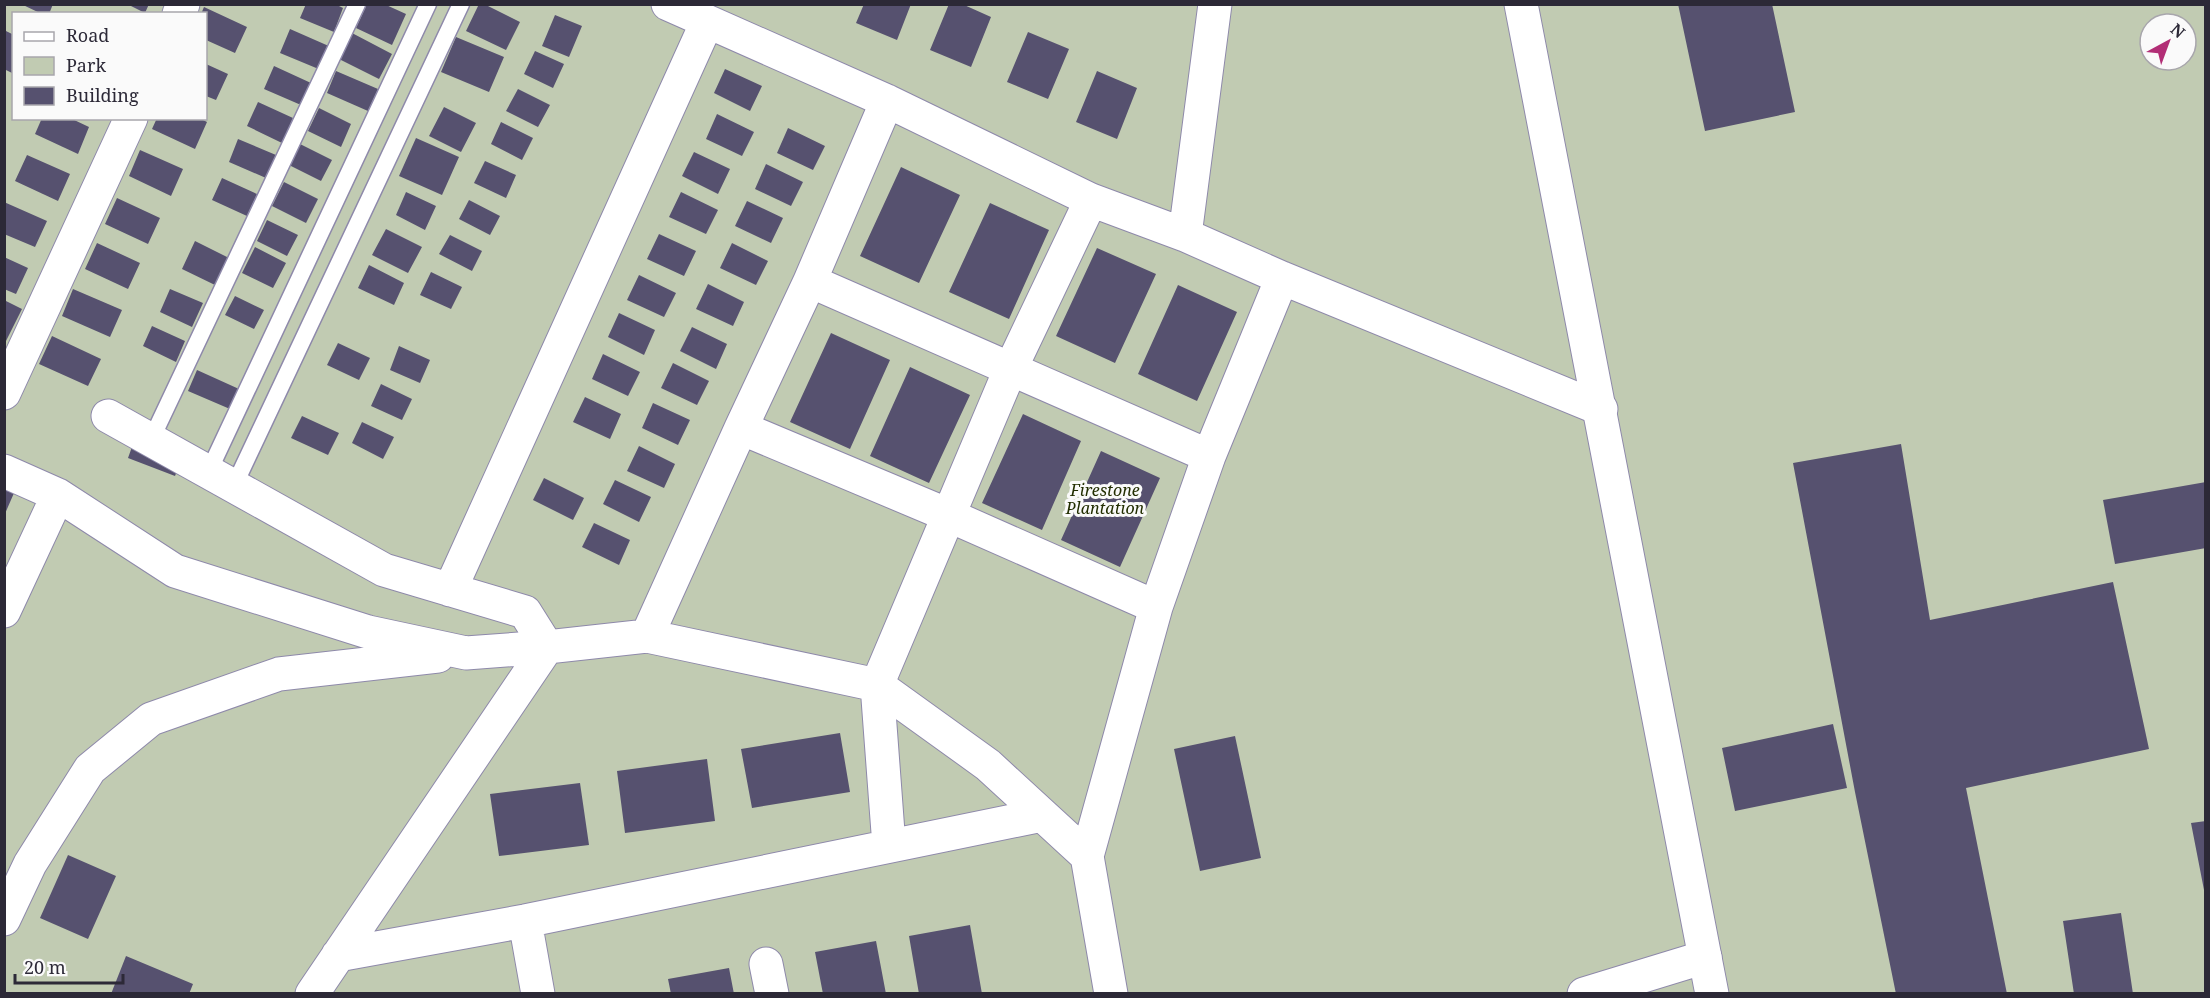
<svg xmlns="http://www.w3.org/2000/svg" width="2210" height="998" font-family="'Noto Serif',serif">
<style>
.green{fill:#c1cbb2;fill-rule:evenodd}
.building{fill:#56516f}
.lines{fill:none;stroke-linecap:round;stroke-linejoin:round}
.lane-casing{stroke:#8e89aa;stroke-width:19}
.street-casing{stroke:#8e89aa;stroke-width:35}
.secondary-casing{stroke:#8e89aa;stroke-width:35}
.lane{stroke:#fff;stroke-width:16}
.street{stroke:#fff;stroke-width:33}
.secondary{stroke:#fff;stroke-width:33}
.labels{text-anchor:middle;dominant-baseline:central;stroke-width:6;stroke-linejoin:round;paint-order:stroke}
.park-label{font-size:16px;font-style:italic;fill:#222e01;stroke:#fafafa}
</style>
<rect width="100%" height="100%" fill="#edebf9"/>
<!-- green -->
<path class="green" d="M5,5H2205V993H5ZM14,14H206V118H14ZM2150,24H2186V60H2150Z"/>
<!-- building -->
<path class="building" d="M21,4H53L49,14H42Z
M127,4H149L145,13Z
M306,4H335L343,8L334,32L300,18Z
M367,4H384L406,14L392,45L356,28Z
M479,4H484L520,22L506,50L466,31Z
M864,4H911L897,40L856,23Z
M949,4H962L991,17L971,67L930,50Z
M1678,4H1772L1795,112L1705,131Z
M204,7L247,27L235,53L206,40V14H201Z
M555,15L582,26L569,57L542,46Z
M290,29L331,47L321,70L280,53Z
M4,30L14,35V74L4,69Z
M1028,32L1069,49L1048,99L1007,82Z
M352,33L392,54L379,79L339,59Z
M456,37L504,57L489,92L441,72Z
M535,51L564,64L553,88L524,74Z
M206,64L228,74L216,100L206,96Z
M274,66L311,83L301,105L264,89Z
M725,69L762,86L750,111L714,93Z
M336,71L378,89L368,111L327,93Z
M1097,71L1137,88L1117,139L1076,122Z
M518,89L550,105L538,127L506,111Z
M258,102L293,118L282,143L247,126Z
M444,107L476,123L461,152L429,136Z
M319,108L351,124L341,147L308,131Z
M717,114L754,132L742,156L706,139Z
M42,118H70L89,127L78,154L35,134Z
M157,118H199L207,122L195,149L152,129Z
M501,122L533,138L522,160L491,144Z
M788,128L825,146L813,170L777,153Z
M416,138L459,157L442,195L399,176Z
M238,139L276,155L266,178L229,162Z
M300,144L332,160L321,181L289,165Z
M140,150L183,169L171,196L129,176Z
M694,152L730,169L718,194L682,176Z
M27,155L70,174L58,201L15,181Z
M485,161L516,175L506,198L474,183Z
M766,164L803,182L791,206L755,189Z
M901,167L960,195L919,283L860,256Z
M222,178L257,194L247,216L212,200Z
M284,182L318,199L306,223L272,206Z
M406,192L436,206L425,230L396,215Z
M681,192L718,210L706,234L669,217Z
M117,198L160,218L148,244L105,224Z
M469,200L500,216L490,235L459,219Z
M747,201L783,218L771,243L735,226Z
M4,202L47,221L35,247L4,234Z
M990,203L1049,230L1009,319L949,292Z
M267,220L298,235L287,256L257,241Z
M386,229L422,247L408,273L372,255Z
M659,234L696,251L684,276L647,259Z
M450,235L482,251L472,271L439,254Z
M195,241L229,258L215,285L182,269Z
M97,243L140,263L128,289L85,269Z
M732,243L768,261L756,285L720,268Z
M255,247L286,263L273,288L242,273Z
M1097,248L1156,274L1115,363L1056,336Z
M4,257L28,268L16,294L4,289Z
M369,265L404,283L394,305L358,288Z
M431,272L462,287L451,309L420,295Z
M639,275L676,293L664,317L627,300Z
M708,284L744,302L733,326L696,309Z
M1178,285L1237,312L1197,401L1138,374Z
M73,289L122,310L110,337L62,316Z
M170,289L203,303L192,327L160,312Z
M235,296L264,310L254,329L225,315Z
M4,300L22,309L4,345Z
M619,313L655,330L644,355L608,337Z
M152,326L185,341L176,362L143,346Z
M692,327L727,344L716,369L680,351Z
M831,333L890,360L850,449L790,422Z
M52,336L101,359L88,386L39,364Z
M338,343L370,358L359,380L327,365Z
M399,346L430,360L420,383L390,370Z
M603,354L640,372L628,396L592,379Z
M673,363L709,381L697,405L661,388Z
M910,367L970,395L929,483L870,456Z
M197,370L239,389L230,409L188,391Z
M381,384L412,399L402,420L371,406Z
M585,397L621,414L610,439L573,422Z
M653,403L690,420L678,445L642,428Z
M1023,414L1081,441L1042,530L982,503Z
M302,416L339,433L328,455L291,438Z
M362,422L394,437L383,459L352,443Z
M133,444L180,463L175,476L128,458Z
M1901,444L1930,620L2113,582L2149,749L1966,788L2007,994H1896L1855,792L1793,463Z
M639,446L675,464L664,488L627,471Z
M1101,451L1160,478L1120,567L1061,540Z
M544,478L584,498L573,520L533,500Z
M615,480L651,497L639,522L603,504Z
M2206,482V548L2115,564L2103,500Z
M4,490L14,493L4,516Z
M594,523L630,540L619,565L582,547Z
M1833,724L1847,788L1735,811L1722,748Z
M840,733L850,792L752,808L741,749Z
M1235,736L1261,858L1200,871L1174,749Z
M707,759L715,821L625,833L617,771Z
M580,783L589,845L499,856L490,794Z
M2206,821V890H2204L2191,823Z
M68,855L116,876L88,939L40,918Z
M2121,913L2133,994H2074L2063,921Z
M970,925L982,994H919L909,936Z
M876,941L886,994H823L815,952Z
M126,956L193,984L189,994H111Z
M729,968L734,994H671L668,979Z"/>
<g class="lines">
<!-- lane casing -->
<g class="lane-casing">
<path id="lane" d="M151,440L357,4
M209,471L428,4
M234,486L461,4"/>
</g>
<!-- street casing -->
<g class="street-casing">
<path id="street" d="M668,4L887,101L1091,200L1185,235L1282,278L1601,409
M179,14L183,4
M1185,235L1215,4
M810,281L1209,456
M4,393L131,118
M108,416L384,570L525,612L547,647L312,994
M741,428L948,515L1156,607
M4,471L58,495L175,571L368,632L466,653L547,647L647,636L877,685L988,765L1087,856
M450,590L707,22
M4,611L58,495
M647,636L741,428L810,281L887,101
M889,846L877,685L1010,370L1091,200
M4,919L30,864L90,769L151,719L279,674L438,656
M525,921L538,994
M338,955L525,921L1042,815
M766,964L772,994
M1111,994L1087,856L1156,607L1209,456L1282,278
M1584,994L1705,957"/>
</g>
<!-- secondary casing -->
<g class="secondary-casing">
<path id="secondary" d="M1521,4L1712,994"/>
</g>
<!-- lane -->
<use href="#lane" class="lane"/>
<!-- street -->
<use href="#street" class="street"/>
<!-- secondary -->
<use href="#secondary" class="secondary"/>
</g>
<g class="labels">
<!-- park labels -->
<g class="park-label">
<text x="1105" y="490">Firestone<tspan x="1105" dy="18">Plantation</tspan></text>
</g>
</g>
<!-- border -->
<rect width="2210" height="998" fill="none" stroke="#2c2937" stroke-width="12"/>
<!-- legend -->
<rect x="12" y="12" width="195" height="108" fill="#fafafa" stroke="#a8a6ac" stroke-width="1.5"/>
<rect x="24" y="32" width="30" height="9" fill="#ffffff" stroke="#a8a6ac" stroke-width="1.5"/>
<text x="66" y="42" font-size="18" fill="#2c2937">Road</text>
<rect x="24" y="57" width="30" height="18" fill="#c1cbb2" stroke="#a8a6ac" stroke-width="1.5"/>
<text x="66" y="72" font-size="18" fill="#2c2937">Park</text>
<rect x="24" y="87" width="30" height="18" fill="#56516f" stroke="#a8a6ac" stroke-width="1.5"/>
<text x="66" y="102" font-size="18" fill="#2c2937">Building</text>
<!-- north arrow -->
<g transform="translate(2168 42) rotate(41)"><circle r="28" fill="#fafafa" stroke="#a8a6ac" stroke-width="1.5"/>
<path d="M0-4.5L10 22L0 15L-10 22Z" fill="#b22e76"/>
<text y="-9" font-size="16" font-weight="bold" text-anchor="middle" fill="#2c2937">N</text>
</g>
<!-- scale -->
<path d="M15 974v9h108v-9" fill="none" stroke="#2c2937" stroke-width="3"/>
<text x="24" y="974" font-size="18" fill="#2c2937" stroke="#fafafa" stroke-width="4.5" paint-order="stroke">20 m</text>
</svg>
